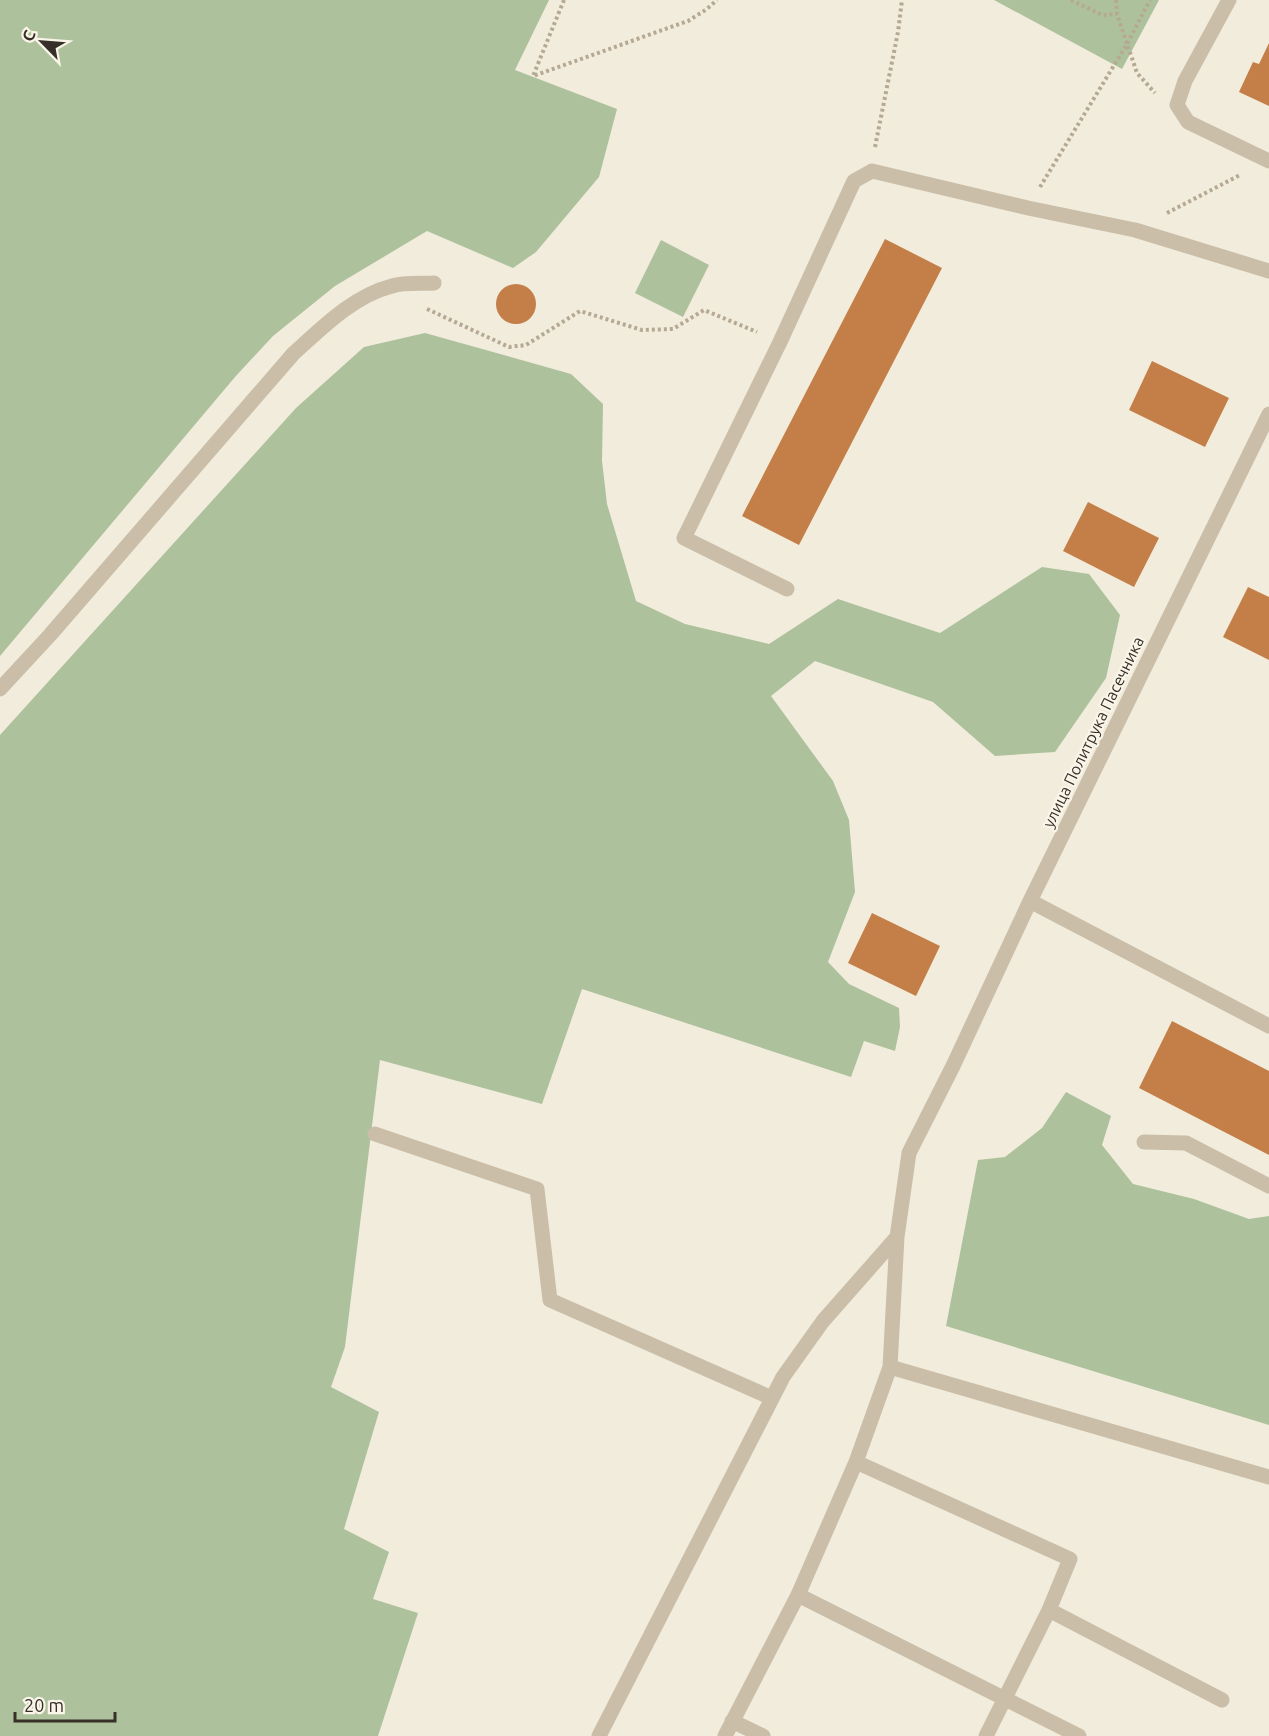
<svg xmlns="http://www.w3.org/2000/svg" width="1269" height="1736" font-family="Ubuntu,sans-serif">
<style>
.green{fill:#adc19c}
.building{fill:#c47f48}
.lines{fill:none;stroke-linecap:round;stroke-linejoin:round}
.path{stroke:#b6a993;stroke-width:4;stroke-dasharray:3 3;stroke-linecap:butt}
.minor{stroke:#cabea8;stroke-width:15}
.labels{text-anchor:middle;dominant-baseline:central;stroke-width:4.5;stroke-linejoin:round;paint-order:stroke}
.street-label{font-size:16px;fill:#373028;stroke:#f9f5e9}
</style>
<rect width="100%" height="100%" fill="#f2ecdc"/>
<!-- green -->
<path class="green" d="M0,0H549L515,70L617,109L599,177L536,252L513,268L427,231L335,286L273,336L235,377L0,656Z
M994,0H1159L1122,69Z
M661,240L709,265L683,317L635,293Z
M425,333L571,374L603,404L602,461L607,504L636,601L685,624L769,644L838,599L940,633L1042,567L1089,574L1120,615L1106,678L1055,752L995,756L933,702L815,661L771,696L833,781L849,820L855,892L828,962L849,984L899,1008L900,1027L895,1051L864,1041L851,1077L582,989L542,1104L380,1060L345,1347L331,1387L379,1412L344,1529L389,1552L373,1599L418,1613L378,1736H0V735L296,408L364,347Z
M1066,1092L1111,1116L1102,1145L1133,1184L1194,1199L1249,1219L1269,1216V1425L946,1326L978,1160L1005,1157L1042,1128Z"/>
<!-- building -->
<path class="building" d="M1269,43V106L1239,92L1253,62L1259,64Z
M885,239L942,268L799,545L742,516Z
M496 304a20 20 0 1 1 40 0a20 20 0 1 1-40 0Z
M1152,361L1229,398L1205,447L1129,410Z
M1088,502L1159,538L1134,587L1063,551Z
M1248,587L1269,597V660L1223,637Z
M872,913L940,946L916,996L848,963Z
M1172,1021L1269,1071V1155L1139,1088Z"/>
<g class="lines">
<!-- path -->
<path class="path" d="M564,0L533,76L688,21L707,9L717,0
M1071,0L1102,15L1117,14
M1116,0L1117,14L1137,73L1155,93
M875,147L898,32L902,0
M1040,187L1127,44L1150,0
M1167,213L1240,175
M427,309L509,347L526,345L580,311L642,330L673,329L704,310L757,332"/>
<!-- minor -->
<path class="minor" d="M1229,0L1185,81L1177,105L1188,122L1269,161
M787,589L684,538L780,342L854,181L872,171L1028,208L1135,230L1269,271
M0,689L50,635L293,354C322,328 353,296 392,286C405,282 421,284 434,283
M1030,901L1269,1026
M375,1134L537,1189L550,1300L772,1398
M1144,1142L1186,1143L1269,1186
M890,1367L1269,1477
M798,1595L1079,1736
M1049,1610L1222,1700
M732,1721L763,1736
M599,1736L783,1377L823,1321L897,1237
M725,1736L798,1595L856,1462
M986,1736L1049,1610L1070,1559L856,1462L890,1367L897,1237L909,1153L953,1066L1030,901L1269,414"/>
</g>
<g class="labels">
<!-- street labels -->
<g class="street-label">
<text transform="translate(1093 732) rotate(-64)">улица Политрука Пасечника</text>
</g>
</g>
<!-- north arrow -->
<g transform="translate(42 42) rotate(295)" stroke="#f9f5e9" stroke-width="4.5" paint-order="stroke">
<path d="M0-4.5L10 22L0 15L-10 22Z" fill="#373028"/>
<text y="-9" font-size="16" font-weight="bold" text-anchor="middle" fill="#373028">С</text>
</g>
<!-- scale -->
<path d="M15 1712v9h100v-9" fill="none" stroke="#373028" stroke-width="3"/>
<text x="24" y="1712" font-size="18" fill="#373028" stroke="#f9f5e9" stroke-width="4.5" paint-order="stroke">20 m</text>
</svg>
